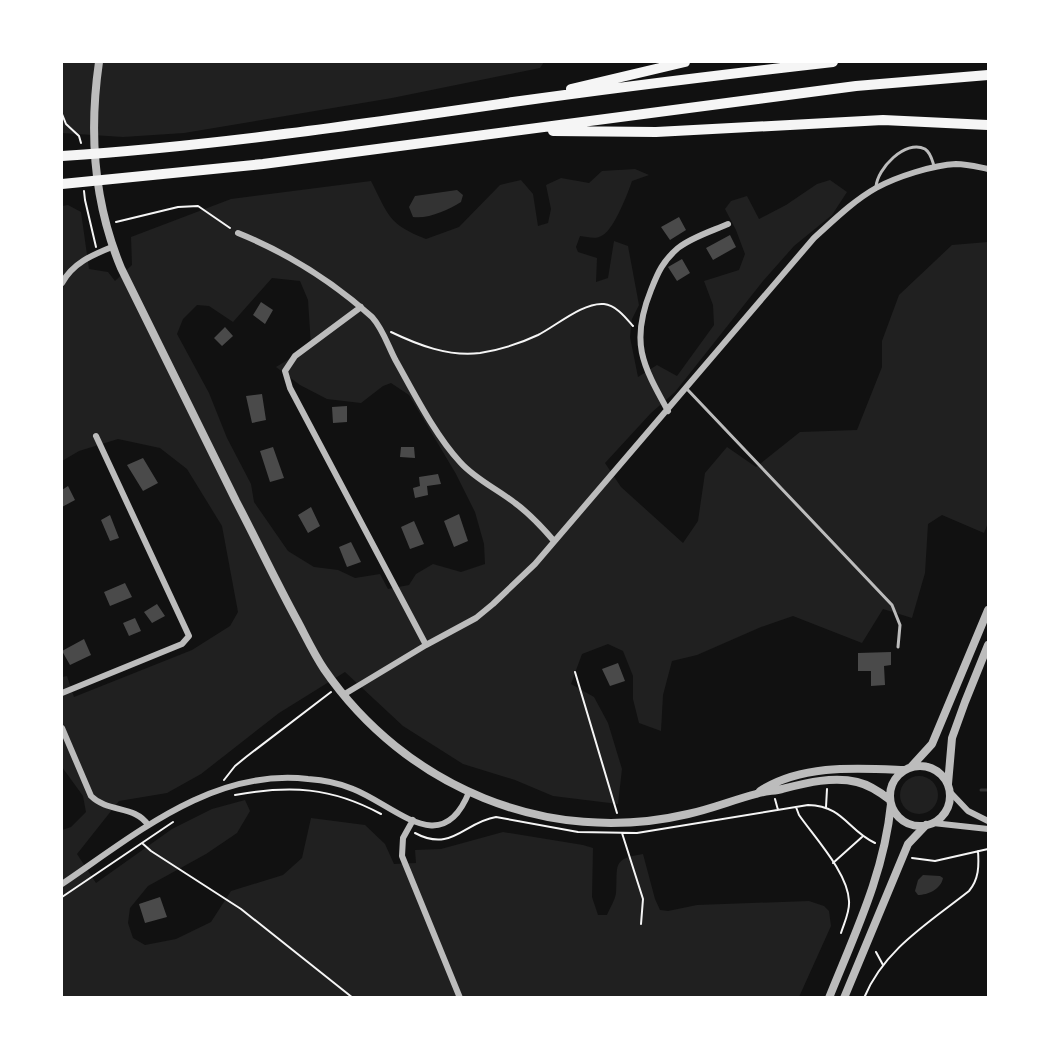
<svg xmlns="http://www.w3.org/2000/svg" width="1050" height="1059" font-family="'Source Sans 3',sans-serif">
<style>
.green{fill:#202020;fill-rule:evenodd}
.water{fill:#333}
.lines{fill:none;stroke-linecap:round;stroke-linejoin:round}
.stream{stroke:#333;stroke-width:3}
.building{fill:#4a4a4a}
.path{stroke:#f5f5f5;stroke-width:2}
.service{stroke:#bcbcbc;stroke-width:3}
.minor{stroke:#bcbcbc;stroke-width:6}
.tertiary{stroke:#bcbcbc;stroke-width:8}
.motorway{stroke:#f5f5f5;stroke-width:10}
</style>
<rect width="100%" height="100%" fill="#111"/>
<!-- green -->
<path class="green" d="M62,62H544L540,68L392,98L184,133L123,137L62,133Z
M635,169L649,175L632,181C628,193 614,229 603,235C596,240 588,237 580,236L576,247L578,252L597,258L596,282L608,278L614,241L628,246L639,305L632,319L630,337L638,377L657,365L677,376L714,325L713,305L704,281L739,270L745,254L736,230L725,209L731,201L747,196L759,219L786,205L817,184L830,180L847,192L832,215L794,246L763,281L675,392L651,413L605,463L621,487L683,543L698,521L705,473L727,447L756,467L800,432L857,430L882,367V341L899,295L952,245L988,242V523L984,533L942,515L928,524L925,573L912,618L883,609L862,643L793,616L761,627L697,655L672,661L663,695L661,731L639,723L633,699V676L623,651L608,644L582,654L571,684L594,697L608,723L622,769L618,804L553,796L515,780L463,764L403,726L345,672L279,713L201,774L167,793L119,801L77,854L96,883L172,829L212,809L245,800L250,811L237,833L206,854L148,886L130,908L128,923L133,938L145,945L176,939L211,922L231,891L283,875L302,858L311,818L365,825L385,844L394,864L416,863L415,850L441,849L503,832L583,845L593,848L592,897L598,915H607C610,908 615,900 616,893C618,865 611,859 643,854L655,899L660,910L668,911L697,905L809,901L824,906L829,911L831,926L799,997H62V830L71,827L86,812L83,796L62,767V677L67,676L74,697L192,650L230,626L238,612L222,526L187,469L160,448L118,439L79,451L62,461V206L68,205L81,212L89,269L108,272L115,281L132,265L131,237L231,199L371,181C389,216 388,224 426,239L459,227L500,185L521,180L533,194L538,226L548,223L551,209L546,185L561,178L589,183L602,171ZM272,278L300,281L308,300L311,346L276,367L300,385L327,399L361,403L383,386L391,383L409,395L456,474L475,512L484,544L485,564L461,572L433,564L416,574L409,585L388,589L380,574L355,578L338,570L314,567L288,551L254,502L251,484L227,438L209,393L177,334L183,319L197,305L209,306L233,322Z
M900 795a19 19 0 1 1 38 0a19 19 0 1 1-38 0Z"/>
<!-- water -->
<path class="water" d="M457,190L463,195L461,202C448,210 429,219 413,217L409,207L415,196Z
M923,875L940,876L943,878C941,889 928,895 918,895L915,891L918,880Z"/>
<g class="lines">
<!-- stream -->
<path class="stream" d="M981,790H988"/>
</g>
<!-- building -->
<path class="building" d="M679,217L686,230L670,240L661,227Z
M730,235L736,247L713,260L706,248Z
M682,259L690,273L677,281L668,267Z
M261,302L273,310L265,324L253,315Z
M225,327L233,336L222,346L214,338Z
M262,394L266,420L252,423L246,396Z
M347,406V422L333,423L332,407Z
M273,447L284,478L270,482L260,451Z
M401,447H414L415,458L400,457Z
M143,458L158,483L143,491L127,465Z
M438,474L441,484L427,486L428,495L415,498L413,488L420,486L419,477Z
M68,486L75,500L62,507V490Z
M311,507L320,526L308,533L298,515Z
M459,514L468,541L454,547L444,521Z
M110,515L119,538L110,541L101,520Z
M414,521L424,544L410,549L401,527Z
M351,542L361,562L347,567L339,547Z
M125,583L132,597L110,606L104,592Z
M157,604L165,616L152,623L144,612Z
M135,618L141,631L129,636L123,623Z
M84,639L91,655L70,665L62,651Z
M891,652V665L884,666L885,685L871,686V671H858V653Z
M618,663L625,681L610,686L602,669Z
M160,897L167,917L145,923L139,904Z"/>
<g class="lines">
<!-- path -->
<path class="path" d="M62,114L66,124L79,136L81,143
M84,191L85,200L96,247
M116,222L178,207L198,206L230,228
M391,332C418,345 449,357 480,353C499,350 521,343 538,335C556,326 583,302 604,304C616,305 626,318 633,326
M575,672L617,813
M224,780L235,766L246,757L331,692
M235,795C290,785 331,787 381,814
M775,799L778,810
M796,807L799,815C815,838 848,873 849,901C850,912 844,923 841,933
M826,807L827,789
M415,833C452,853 464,822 496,817L578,832L637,833L808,805C844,806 847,830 875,843
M622,833L643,899L641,924
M142,843L151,851L241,909L353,998
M912,858L935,861L988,849
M833,863L862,837
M62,897L173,822
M876,952L883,965
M864,998C884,949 930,922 969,891C979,879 979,866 978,851"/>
<!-- service -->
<path class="service" d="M876,187C877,169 905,139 925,149C931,153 932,160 934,166
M686,388L892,605L900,625L898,647"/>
<!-- minor -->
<path class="minor" d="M238,233C287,253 333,282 372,317C383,329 388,346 396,361C414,393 435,435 460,462C475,479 497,489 515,503C530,514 542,527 554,541
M62,283C73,263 92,255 112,247
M361,307L295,356L285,371L290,388L426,645
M668,411C642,364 630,342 651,290C658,272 663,261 678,248C692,237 712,231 728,224
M62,693L182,644L189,636L96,436
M343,695L426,645L476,618L493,604L535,564L814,238C833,221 853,201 876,188C896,177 933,165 956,164C967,164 978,167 988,169
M62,728L91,796C108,813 135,805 148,825
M950,792L968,811L988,821
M413,820L403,838L402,856L460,998
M933,823L988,829
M62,884C136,834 213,768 308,779C323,780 339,783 353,789C396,806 442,860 469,792"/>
<!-- tertiary -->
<path class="tertiary" d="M99,62C89,131 94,203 121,268C159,346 198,423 236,501C257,541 276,582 298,622C306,637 314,654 324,669C405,787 548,847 688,814C711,809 733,800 756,794C764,791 774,791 782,789C806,783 833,776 857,782C870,785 880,792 890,800
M890 796a30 30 0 1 1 60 0a30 30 0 1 1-60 0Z
M911,767L932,744L988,610
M948,784L952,738L965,702L988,645
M760,791C802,764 856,768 904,770
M829,998C855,933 884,874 891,804
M844,998L908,844L926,825"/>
<!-- motorway -->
<path class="motorway" d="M571,89L685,62
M553,131L656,132L883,120L988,125
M62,156C213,146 363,124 513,102C620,87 727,74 833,62
M62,184L263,164L856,86L988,75"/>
</g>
<!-- border -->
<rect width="1050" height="1059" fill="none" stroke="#ffffff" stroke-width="126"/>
</svg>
